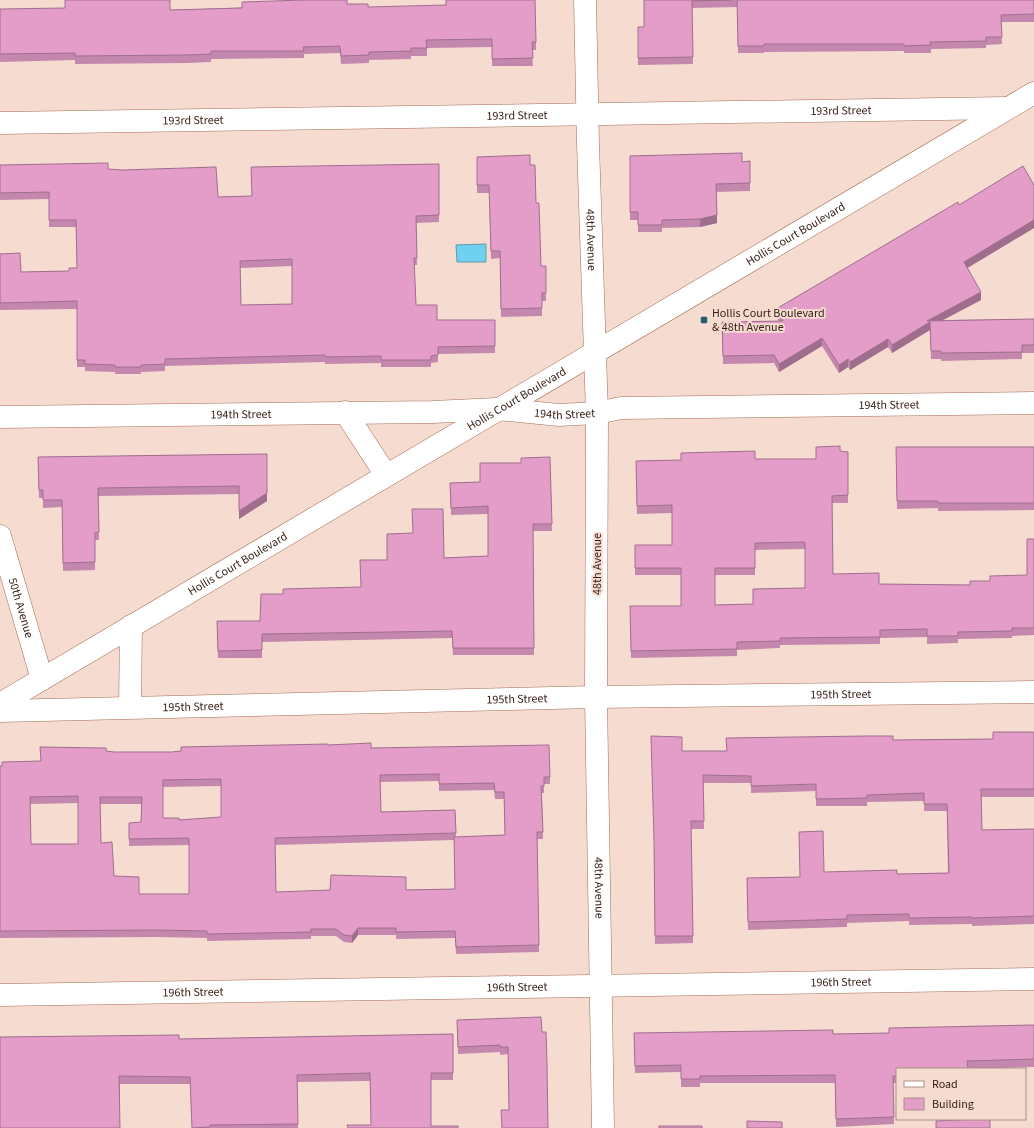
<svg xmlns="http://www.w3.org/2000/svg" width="1034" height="1128" font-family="'Source Sans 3',sans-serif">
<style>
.water{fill:#70d0ef;stroke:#5e9aad}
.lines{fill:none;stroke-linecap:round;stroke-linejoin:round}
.street-casing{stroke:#a66c55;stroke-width:23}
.street{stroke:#fff;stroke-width:22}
.wall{fill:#c487ad;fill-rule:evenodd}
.shaded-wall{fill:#a06e8d}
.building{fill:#e49dc9;stroke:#a06e8d;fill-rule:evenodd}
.poi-dot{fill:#1d5f73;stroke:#f6dbd1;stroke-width:1.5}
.labels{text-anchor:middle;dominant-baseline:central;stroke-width:4;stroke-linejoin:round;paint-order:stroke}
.street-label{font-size:12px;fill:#331c13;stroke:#f6dbd1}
.poi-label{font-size:12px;fill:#331c13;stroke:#f6dbd1;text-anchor:start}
</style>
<rect width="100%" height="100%" fill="#f6dbd1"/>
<!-- water -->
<path class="water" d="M486,244V262H457L456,245Z"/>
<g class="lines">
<!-- street casing -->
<g class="street-casing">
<g id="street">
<path id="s1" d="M585,0L588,144L597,413L596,697L603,1128"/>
<path id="s2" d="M0,123L1007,108"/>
<path d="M345,412L386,475"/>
<path id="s3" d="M0,417L433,412L497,409L559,415L597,413L621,408L1034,403"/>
<path id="s4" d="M0,536L42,679"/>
<path id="s5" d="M0,704L1034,93"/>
<path d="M130,707L131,626"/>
<path id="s6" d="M0,711L596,697L1034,692"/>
<path id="s7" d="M0,995L1034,979"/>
</g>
</g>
<!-- street -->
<use href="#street" class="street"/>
</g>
<!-- wall -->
<path class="wall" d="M644,0H1034V22H1001L1002,44L986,45V48L931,49V53H904V51L764,52V53H738L737,7L692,8L693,64L638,65V27H644Z
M347,4L368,7L536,42V50H532L533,66H492V47L427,48V56H411V59L369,60V63L341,64L340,53L304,54V58L211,59V62L186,63L75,64V60L0,62V9L170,10Z
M630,156L742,162L750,183V191L716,192L717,223L700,227L662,228V232H638V220H630Z
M477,157L530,165L536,203L541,266H546V301H542V316L501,317L500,258L491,259L489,193H477Z
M439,164V222L416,223L417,265H414L416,305L437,320H495V353L438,354V362L431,363V367H381V363L325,364V362L165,366V371L141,372V374H115V372L85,371V367H77V309L0,310V254L21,272L69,271L77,268L76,227H49V199L0,200V165L108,169L218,197L252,196ZM292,266V304L241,305L240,268Z
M1034,185V228L967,268L981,300L942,320L1034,319V353H1022V359L941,361V359H931L930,330L892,353L888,347L850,370L848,367L839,373L822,346L779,372L774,363L723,364L722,322L779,321L776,317V309L959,205Z
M896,447H1034V510L938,511V508L897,509Z
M840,451L848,452V503H832L833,574L879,584L970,585L1027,575L1034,539V635L1012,636V638L958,639V643L927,644V637L880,638V644L780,645V648L737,650V656L631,658L630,606H681V575H635V545H672V513L637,514L636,461L816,459ZM805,549V588L753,604L715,605V575H755V550Z
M267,454V501L239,519V494L98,496L99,540H95V570L63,571L62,507L43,508V498H39L38,457Z
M550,457L552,531H533L534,655H453L452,638L262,642V658H218L217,621H260L283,594L361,587L387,560L488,556V514L451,515L450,483L480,482L521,463Z
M1034,732V797H981L982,830L1034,829V924L972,926V924L909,925V921L847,923V927L748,930L747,878L800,877L824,872L897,874L948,873L947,811H924V801L867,802V806H816V791L751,793V783H703L704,829H691L693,943L655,944L654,848L682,751H726L893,740L993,739Z
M328,745L371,748L550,777V784H544V793H542L543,839H537L539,952L456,954L455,938L396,939V935H358L352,943L344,942L336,936H311V939L207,941V938L156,937L0,938V766L41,761L40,747L106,751L114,752H172ZM439,781V791L494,790L495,799H504L505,835L456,837L455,810L381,812L380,782ZM221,786V817L179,820L163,818V787ZM78,803V844H31L30,804ZM100,804H141V822L129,823V846L189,845V894H139L114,876L101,843ZM454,840L455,889L276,892L275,845Z
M541,1017L509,1110L508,1054L500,1055V1052L458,1054L457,1027Z
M1034,1025V1067L968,1069H897V1083H893L894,1124L836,1127L835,1083H700V1087H681V1072L635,1073L634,1033L833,1034L889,1033Z
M453,1034V1080H431V1126L371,1125L370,1081L297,1082L298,1128H192L190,1084H120V1128H0L179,1039Z"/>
<!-- shaded-wall -->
<path class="shaded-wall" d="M717,215V223L700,227V219Z
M1034,220V228L964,270V262Z
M981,292V300L930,327V330L892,353V345L927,321Z
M822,338V346L779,372V364Z
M888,339V347L850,370V362Z
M848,359V367L839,373V365Z
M267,493V501L239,519V511Z
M358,928V935L352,943V936Z"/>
<!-- building -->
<path class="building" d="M65,0H170V10L242,8V2L304,0H347V4H368V7L446,5V0H535L536,42H532L533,58L492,59V39L426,40L427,48H411V51L369,52V55L341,56L340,46L303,47L304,51H211V54L186,55L75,56V53L0,54V9L65,8Z
M644,0H731L692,1L693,57L638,58V27H644Z
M737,0H1034V14L1001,15L1002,37H986V41L930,42L931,45L904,46V44H764V46H738Z
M742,153V162L750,161V183L716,184L717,215L700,219L662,220V225H638V212H630V156Z
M530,155V165H535L536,203H539L541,266H546V293H542V308L501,309L500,251H491L489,185H477V157Z
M108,163V169L122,170L216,167L218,197L252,196L251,167L439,164V215L416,216L417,258H414L416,305H437V320H495V346L438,347V355L431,356V360H381V356L325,357V355L165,359V364L141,365V367H115V365L85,364V360H77V301L0,303V254L20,253L21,272L69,271V268H77L76,220H49V192L0,193V165ZM292,259V304L241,305L240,261Z
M1023,166L1034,185V220L964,262L981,292L927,321L1034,319V345H1022V352L941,353V351H931L930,322L892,345L888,339L850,362L848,359L839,365L822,338L779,364L774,355L723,356L722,322L783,321L776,309L958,202L959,205Z
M840,446V451L848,452V495L832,496L833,574L879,573V584L970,585V581H990V576L1027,575V539H1034V628H1012V631L958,632V636H927V629L880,630V637L780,638V641L737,642V649L631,651L630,606H681V568H635V545H672V505L637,506L636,461L681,460V453L755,451V459H816V447ZM805,542V588L753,589V604L715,605V568H755V543Z
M896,447H1034V503H938V501H897Z
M267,454V493L239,511V486L98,488L99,532L95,533V562L63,563L62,500H43V490H39L38,457Z
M550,457L552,524H533L534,648H453L452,631L262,634V650L218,651L217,621H260L261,594H283V589L361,587L360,560H387V534L413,533L412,509H443L444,558L488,556V506L451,508L450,483L480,482V463H521V458Z
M993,732H1034V789H981L982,830L1034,829V916L972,918V917L909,918V914L847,915V919L748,922L747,878L800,877L799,832L823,831L824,872L897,870V874L949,873L947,804H924V793L867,795V798L816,799V784L751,786V776L703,775L704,821H691L693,936H655L654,840L651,736L682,737V751H727L726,738L866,736H893V740L993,739Z
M371,743V748L549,745L550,777H544V786H541L543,832H537L539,945L456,947L455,931L396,932V928H358L352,936L344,935L336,929H311V932L207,934V931L156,930L0,931V766H2V762L41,761L40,747L106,748V751L114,752H172L181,751V747L328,744V745ZM439,774V784L494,783L495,792H504L505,835L454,837L455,889L406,890V877L331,875L330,890L276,892L275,838L456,833L455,810L381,812L380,775ZM221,779V817L179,820V818H163V780ZM78,796V844H31L30,797ZM100,797H142L141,822L129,823V839L189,838V894H139V877L114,876L112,842L101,843Z
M541,1017L542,1032H546L547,1064L548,1128H502L501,1110H509L508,1047H500V1045L458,1047L457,1020Z
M1034,1025V1059L967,1061L968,1069H897V1076H893L894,1117L836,1119L835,1075L700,1076V1079H681V1065L635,1066L634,1033L833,1030V1034L889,1033V1028Z
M453,1034V1073H431V1126H458V1128H348L347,1125H371L370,1073L297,1075L298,1124L210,1125V1127L192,1128L190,1077L119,1076L120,1128H0V1037L179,1035V1039Z
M978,1119H990V1128H936V1121Z
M747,1121L782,1122V1128H747Z
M659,1126H702V1128H659Z"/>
<!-- markers -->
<rect class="poi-dot" x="700" y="316" width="8" height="8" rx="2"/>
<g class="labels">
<!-- street labels -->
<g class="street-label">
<text stroke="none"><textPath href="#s2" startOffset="841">193rd Street</textPath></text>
<text stroke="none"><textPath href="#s2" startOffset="517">193rd Street</textPath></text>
<text stroke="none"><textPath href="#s2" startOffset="193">193rd Street</textPath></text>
<text stroke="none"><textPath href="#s5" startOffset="924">Hollis Court Boulevard</textPath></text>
<text stroke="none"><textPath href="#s1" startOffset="240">48th Avenue</textPath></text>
<text stroke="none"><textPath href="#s5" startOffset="600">Hollis Court Boulevard</textPath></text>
<text stroke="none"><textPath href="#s3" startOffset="890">194th Street</textPath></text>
<text stroke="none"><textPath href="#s3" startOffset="565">194th Street</textPath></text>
<text stroke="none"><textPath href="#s3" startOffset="241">194th Street</textPath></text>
<text stroke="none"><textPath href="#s5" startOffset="276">Hollis Court Boulevard</textPath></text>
<text transform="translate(597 564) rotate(-90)">48th Avenue</text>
<text stroke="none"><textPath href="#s4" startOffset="75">50th Avenue</textPath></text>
<text stroke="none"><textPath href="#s6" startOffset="841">195th Street</textPath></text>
<text stroke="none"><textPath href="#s6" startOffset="517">195th Street</textPath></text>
<text stroke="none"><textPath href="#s6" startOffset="193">195th Street</textPath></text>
<text stroke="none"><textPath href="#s1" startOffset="888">48th Avenue</textPath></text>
<text stroke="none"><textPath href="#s7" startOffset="841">196th Street</textPath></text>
<text stroke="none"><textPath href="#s7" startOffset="517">196th Street</textPath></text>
<text stroke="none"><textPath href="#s7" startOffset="193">196th Street</textPath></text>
</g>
<!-- poi labels -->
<g class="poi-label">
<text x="712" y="313">Hollis Court Boulevard<tspan x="712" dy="14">&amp; 48th Avenue</tspan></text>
</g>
</g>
<!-- legend -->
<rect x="896" y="1068" width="130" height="52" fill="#f6dbd1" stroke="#a88f85"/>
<rect x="904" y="1081" width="20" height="6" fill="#ffffff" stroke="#a88f85"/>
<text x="932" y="1088" font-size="12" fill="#331c13">Road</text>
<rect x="904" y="1098" width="20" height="12" fill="#e49dc9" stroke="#a88f85"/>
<text x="932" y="1108" font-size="12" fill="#331c13">Building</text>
</svg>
